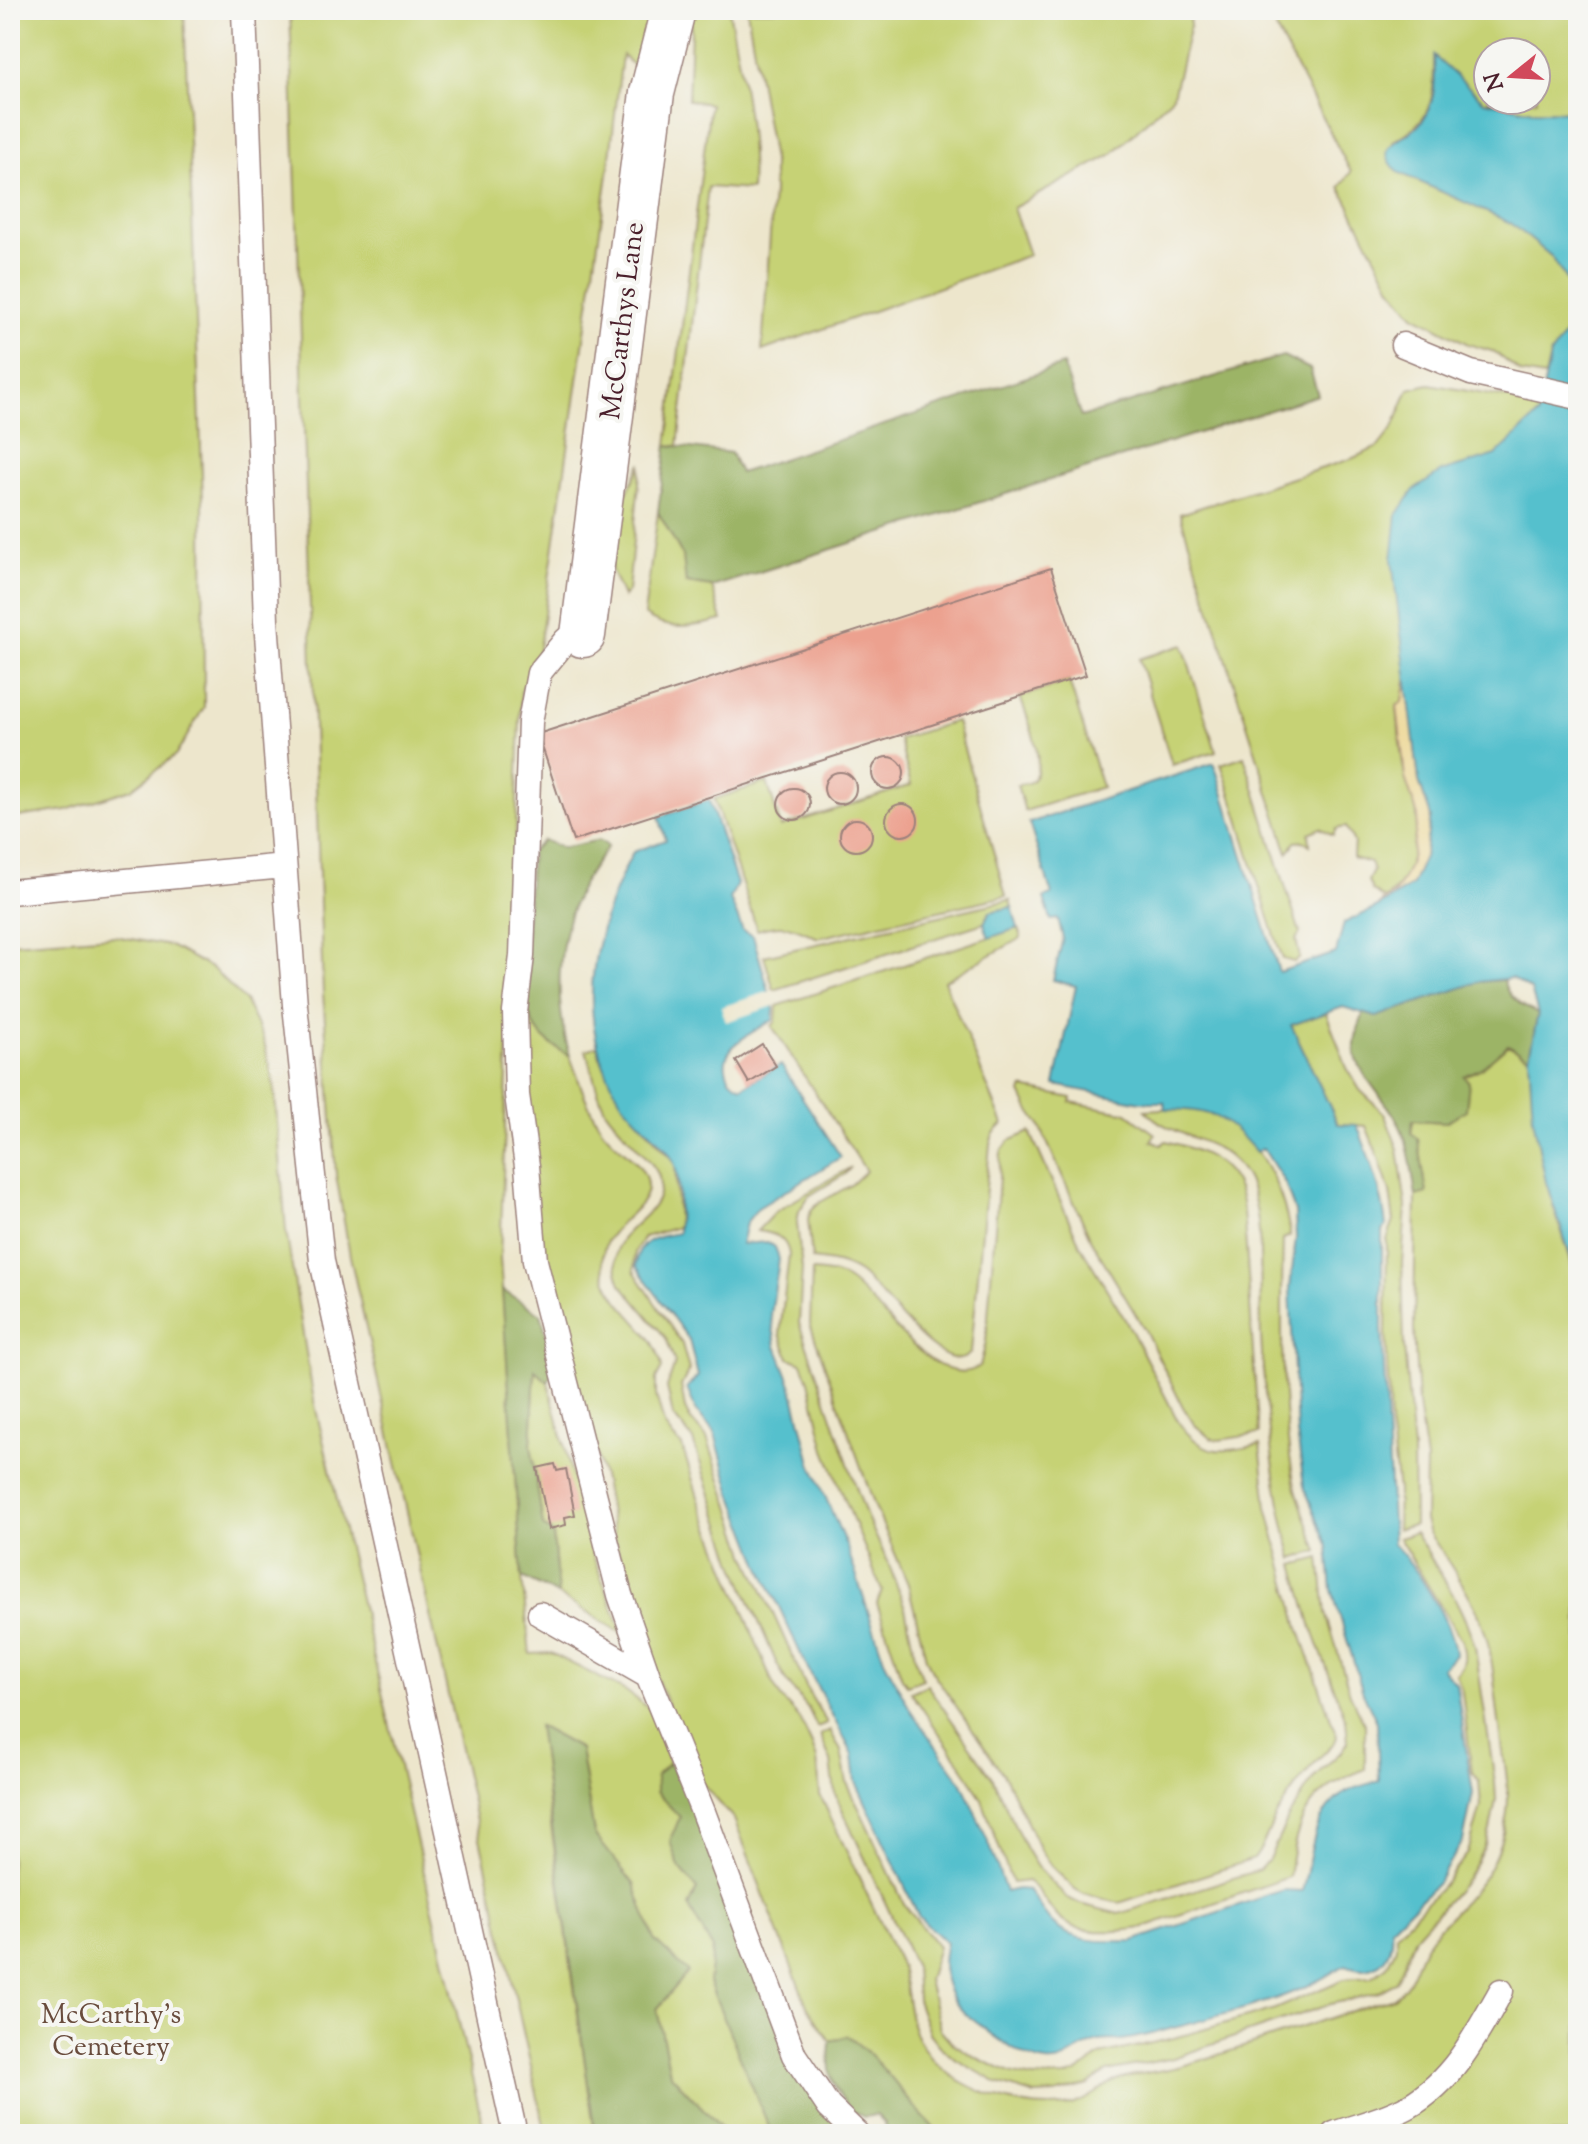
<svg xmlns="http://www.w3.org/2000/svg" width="1588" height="2144" font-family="'Sorts Mill Goudy',serif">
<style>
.green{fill:#c6d274;stroke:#887850;stroke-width:2;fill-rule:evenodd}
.forest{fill:#9cb466;stroke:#736a48;stroke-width:2}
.sand{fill:#eeda9e;stroke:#9c7c64;stroke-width:2}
.water{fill:#54c0cd;stroke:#4f707c;stroke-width:2}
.pier{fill:#ede6cc}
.building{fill:#eca18f}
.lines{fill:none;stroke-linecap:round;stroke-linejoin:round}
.service-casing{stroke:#9c827c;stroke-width:27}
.minor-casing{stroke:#9c827c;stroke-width:47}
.service{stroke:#fff;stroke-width:24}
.minor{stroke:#fff;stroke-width:44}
.labels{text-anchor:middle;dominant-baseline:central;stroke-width:8;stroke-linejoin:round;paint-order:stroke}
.street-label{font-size:28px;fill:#4a1f2b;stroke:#f6f6f2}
.park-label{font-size:28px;fill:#694c3d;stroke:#f6f6f2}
</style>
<rect width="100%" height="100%" fill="#f6f6f2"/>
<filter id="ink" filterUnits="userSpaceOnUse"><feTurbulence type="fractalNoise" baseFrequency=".0125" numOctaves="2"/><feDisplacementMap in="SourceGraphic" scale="16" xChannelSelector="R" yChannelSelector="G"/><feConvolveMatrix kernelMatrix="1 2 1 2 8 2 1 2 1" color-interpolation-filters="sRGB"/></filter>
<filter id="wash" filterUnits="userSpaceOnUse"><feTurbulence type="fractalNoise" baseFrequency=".006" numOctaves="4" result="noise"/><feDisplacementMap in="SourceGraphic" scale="32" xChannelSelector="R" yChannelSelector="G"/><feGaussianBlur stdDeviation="1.8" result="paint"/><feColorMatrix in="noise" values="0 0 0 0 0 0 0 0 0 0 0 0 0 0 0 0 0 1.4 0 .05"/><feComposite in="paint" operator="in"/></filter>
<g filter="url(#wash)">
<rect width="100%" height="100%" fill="#ede6cc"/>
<!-- green -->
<path class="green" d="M10,10H184L203,500L204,707L176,755L131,789L66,810L10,818Z
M290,10H659L641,73L622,55L608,174L538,655L521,692L500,1259L522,1577L530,1654L551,1653L626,1691L650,1709L669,1763L656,1776L681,1817L679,1867L697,1889L689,1907L713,1949L709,1982L773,2134H727L670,2074L657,2009L687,1972L654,1940L634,1884L594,1834L580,1749L539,1727L548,1805L595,2134H546L350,1256L336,1175L323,993Z
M692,10H729C740,70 754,129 751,190L708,187L678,446L667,445L710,104L688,100Z
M747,10H1188L1190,26L1173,96L1111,155L1013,208L1029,255L762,351L773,192V160Z
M1266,10H1578V112L1533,111L1484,101L1434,57C1434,98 1434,120 1393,141L1398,172L1511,223L1552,257L1575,294L1571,325L1550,356L1545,377L1521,373L1495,352L1468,344L1414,315L1391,287L1340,187L1351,172ZM1488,52H1536V100H1488Z
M1429,384L1540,404L1538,415L1496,456L1441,472L1392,560L1407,674L1403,702L1397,706C1399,729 1400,752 1405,775C1407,788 1417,803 1417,816C1419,843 1407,886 1384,899L1372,890L1368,881L1373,871L1370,863L1353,858L1354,842L1346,827L1336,829L1333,835L1320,828L1309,833L1310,845L1304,841L1295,842L1288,853L1180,514L1351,459L1378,447L1393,428L1409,389Z
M641,463L628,591L623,597L611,569V527Z
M658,512L683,556L686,583L712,587L722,620C694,627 669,633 644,615Z
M1183,645L1216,751L1172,765L1139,659Z
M1069,681L1102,787L1025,811L1017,785C1019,785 1029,783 1030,782C1050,770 1026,714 1020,697Z
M956,721L1006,896L818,938C794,926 784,922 757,930L714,799L767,782L781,827L911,785L899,739Z
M1244,756L1300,933L1296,940L1300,958L1294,962L1283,959C1259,894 1244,828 1221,764Z
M1010,900L1012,907L990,912L984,923L774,990L764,956Z
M1018,928L1021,938L944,981L1003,1124L993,1134L990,1144L971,1352C947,1386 879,1286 859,1273C844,1263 829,1261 812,1259L808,1219L811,1210L817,1204L851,1185L866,1171L772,1026L776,1021L777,1006Z
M114,936L170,946L213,969L245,1001L263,1038L274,1085L286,1231L314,1401L485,2134H10V943Z
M526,985L551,1044L570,1056C579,1081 587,1107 602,1129C615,1148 647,1162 647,1186C647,1217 591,1225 605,1275C615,1312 657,1329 662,1368L656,1379V1395L664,1424L671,1435L682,1446L700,1503L773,1684L781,1698L800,1719L812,1745L817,1759L820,1795L899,1962C911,1993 903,2023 927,2053C956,2089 1021,2112 1065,2106C1089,2103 1103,2083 1125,2077C1145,2072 1166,2071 1185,2065C1255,2045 1324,2018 1394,1998C1418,1979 1413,1960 1431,1937C1451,1914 1475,1894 1490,1867C1501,1846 1508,1819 1508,1796C1508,1774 1502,1751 1500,1729C1495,1695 1494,1658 1483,1626C1471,1592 1447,1561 1428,1531L1425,1520L1426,1460L1418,1404L1414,1329L1416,1196L1427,1193L1411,1134L1413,1120L1446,1122L1463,1076L1480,1069L1508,1045L1529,1057C1532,1099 1536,1139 1546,1180C1555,1218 1572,1253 1578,1293V2134H1356L1406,2116L1453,2055L1418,2089L1389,2107L1308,2134H941C906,2105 886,2062 847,2036L830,2041L807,2006L734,1819L698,1779L657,1679L614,1537L604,1480L539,1250L527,1108Z
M1326,1013L1347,1068L1360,1090L1384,1113L1398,1149L1406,1206L1402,1262L1404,1346L1413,1451L1414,1525L1397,1530L1398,1491L1390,1424L1386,1333L1387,1240L1394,1221L1390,1192L1379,1158L1366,1126L1338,1124L1291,1025Z
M598,1046L600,1057L622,1101L675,1163L678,1227L644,1237L635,1252L634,1271L682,1344L689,1370L681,1386L685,1409L690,1419L707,1438L746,1554L809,1693L827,1723L817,1727L808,1708L786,1681L776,1662L735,1566L692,1438L673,1416L667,1387L675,1363L666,1338L621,1284C596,1222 669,1226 659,1177C656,1162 616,1128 605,1109C596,1092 592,1069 586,1050Z
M1023,1088L1072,1098L1071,1102L1127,1113L1155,1134L1151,1141L1161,1145L1166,1141C1202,1150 1234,1163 1242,1202C1250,1279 1252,1357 1259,1434L1219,1440L1210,1438L1194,1424L1183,1407L1145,1330L1091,1240L1039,1124L1029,1110L1021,1093Z
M1145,1110C1162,1109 1179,1107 1195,1110C1250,1117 1285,1187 1290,1236L1283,1239C1281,1314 1280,1407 1294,1481C1299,1504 1310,1528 1318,1551L1293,1559C1273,1487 1265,1411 1261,1337C1259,1295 1266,1209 1245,1175C1221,1134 1174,1142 1145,1110Z
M1030,1132L1080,1245L1129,1326L1179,1423C1206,1458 1220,1452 1260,1445L1267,1507L1299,1628L1337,1737L1335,1742C1312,1764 1294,1786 1278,1813C1269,1828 1265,1845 1254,1859L1119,1903L1084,1894L1075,1889L1052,1867L1041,1852L1007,1780L932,1671L926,1658L908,1584L876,1509L810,1324L812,1271C825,1272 838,1273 848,1280C880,1301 936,1396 980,1366L986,1342L1001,1152L1009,1141Z
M851,1167L845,1174L809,1196L799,1211L797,1223L802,1269L799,1323L866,1515L889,1565L905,1608L916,1661L923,1679L907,1685L902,1678L877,1603L882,1591L825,1450L809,1381L802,1363L789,1358L780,1334L789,1254C786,1236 773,1233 757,1231L775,1212Z
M535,1369L548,1382L592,1553L623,1634L558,1595L553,1534L543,1526L531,1445Z
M1415,1533C1438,1570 1463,1605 1475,1647L1495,1783L1496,1800L1490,1830L1486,1844L1467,1879L1415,1937L1396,1982L1377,1993L1331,2004L1173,2058L1107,2071L1088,2085L1055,2094L1035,2095L998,2083L955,2059L939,2046L929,2033L917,2000L915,1967L835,1794L831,1761L820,1735L830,1730L841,1751L847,1783L905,1906L938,1947L928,1980L940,2029L951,2042L977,2058L1010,2073L1032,2078L1066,2077L1078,2072L1100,2055L1178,2037L1275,2009L1344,1979L1372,1977L1387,1966L1396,1947V1934L1440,1889L1468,1853L1481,1806L1479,1782L1472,1772L1462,1692L1456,1674C1467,1664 1465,1654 1462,1641L1399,1538Z
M1320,1558L1326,1613L1350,1694L1365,1725V1769C1307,1792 1297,1817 1289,1877L1141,1928C1117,1932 1074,1936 1056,1915C1046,1903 1041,1891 1027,1881L1012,1883L982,1800L968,1775L911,1692L927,1685L993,1779L1026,1849L1037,1867L1066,1897L1080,1904L1119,1914L1259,1870L1269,1859L1290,1814L1315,1776L1342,1751L1348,1742L1346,1720L1312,1628L1294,1565Z"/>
<!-- forest -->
<path class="forest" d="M1283,356L1310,369L1318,395L712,587L686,583L683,556L658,512L667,445L731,453L740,473L1063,365L1081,417Z
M543,840L562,848L599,840L608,846C598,861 585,877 578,893C556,945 554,1002 570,1056C556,1048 541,1039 533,1024C519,1002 529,884 531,852Z
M1504,980C1505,997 1524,1007 1538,1014L1529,1057L1508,1045L1480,1069L1464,1076L1469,1082L1466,1110L1446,1122L1413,1120L1411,1133L1418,1139L1427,1193L1416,1196C1412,1172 1410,1146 1399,1124C1389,1102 1355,1072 1355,1049C1354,1037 1360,1024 1364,1013L1376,1017L1478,982Z
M502,1290L541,1314L555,1368L548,1382L535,1370L531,1445L543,1526L553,1534L558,1595L522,1577Z
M538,1726L580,1749L594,1834L634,1884L654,1940L688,1972L657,2009L670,2074L727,2134H595Z
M669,1763L686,1789L761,1991L846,2134L771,2132L709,1982L713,1949L689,1907L697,1889L679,1867L670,1841L680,1817L656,1792V1776Z
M847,2036C886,2062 906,2105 941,2134H887L885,2123L877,2115L864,2117L848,2109C846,2099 840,2096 835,2087C828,2073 829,2056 830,2041Z"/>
<!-- sand -->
<path class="sand" d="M1407,674L1419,781L1431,817L1424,857L1412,885L1378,907L1384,900L1395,893L1404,877L1411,859L1418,816L1405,778L1397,706L1403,701Z"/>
<!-- water -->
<path class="water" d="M1434,56L1484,101L1533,111L1578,112V1293L1573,1264L1546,1182L1533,1118L1529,1057L1538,1014L1531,990L1512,978L1478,982L1376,1017L1343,1007L1291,1025L1338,1124L1357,1125C1370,1159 1382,1190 1386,1226L1382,1231V1329L1393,1544C1415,1564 1454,1626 1455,1655L1442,1668L1456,1684L1473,1793L1463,1841L1437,1883L1391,1928C1394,1959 1375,1977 1346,1965C1336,1969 1329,1975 1319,1980C1281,2001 1227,2013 1185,2025C1164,2030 1142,2038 1120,2040C1112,2041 1103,2039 1095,2042C1077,2048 1066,2065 1046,2062C1019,2058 992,2034 972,2019C946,2000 938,1973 946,1943L919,1917L856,1782L853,1755L803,1659L760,1565L731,1491L714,1431L696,1411L687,1388L698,1376L689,1340L636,1266C638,1239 655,1237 678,1233C678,1211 681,1187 675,1166C669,1144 635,1122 621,1100C571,1020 592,931 633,852L666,840L659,817L709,800L737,884L730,899L743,931L753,936L774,1009L773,1020C756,1031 721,1045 726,1068C728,1079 733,1083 742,1087L781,1065L841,1157L758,1208L746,1223L741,1244L768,1242L775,1247L779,1259L771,1315L776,1346L792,1387L811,1463L848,1550L884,1660L911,1711L962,1783L990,1846L1006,1892L1018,1889L1028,1890C1037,1900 1042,1912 1050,1921C1070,1943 1104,1942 1133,1941L1283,1890L1302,1891C1313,1857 1309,1817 1343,1794C1354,1787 1367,1785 1379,1781L1377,1722L1363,1693L1332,1590L1328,1547L1304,1486L1297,1433L1290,1288L1296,1238L1295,1212L1285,1183L1263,1148L1256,1152C1226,1116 1212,1110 1165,1109L1164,1102H1141L1055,1085L1076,986L1053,980L1063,938L1058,919L1051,920L1044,898L1052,895L1029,823L1214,763L1279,972L1336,953L1344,923L1378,907L1412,885L1424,857L1431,817L1419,781L1392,560L1397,515L1414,490L1441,472L1496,455L1538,415L1550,356L1571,325L1575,294L1552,257L1511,223L1398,172C1375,148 1393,144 1412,131C1419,127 1428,114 1430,106C1436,90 1435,73 1434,56Z
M1012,907L1018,928L989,938L984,923L990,912Z"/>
<!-- pier -->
<path class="pier" d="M774,990L777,1005L726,1022L721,1007Z"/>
<g id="blocks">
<!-- building -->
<path class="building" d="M1051,568L1086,675L573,841L538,734Z
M872 773a16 16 0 1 1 32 0a16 16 0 1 1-32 0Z
M824 788a16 16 0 1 1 32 0a16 16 0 1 1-32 0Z
M778 804a16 16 0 1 1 32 0a16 16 0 1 1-32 0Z
M886 820a16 16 0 1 1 32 0a16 16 0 1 1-32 0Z
M840 835a16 16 0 1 1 32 0a16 16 0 1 1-32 0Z
M762,1044L776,1066L749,1083L736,1061Z
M555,1464L557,1471L566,1469L575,1515L565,1517L566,1525L549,1529L537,1468Z"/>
</g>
</g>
<g filter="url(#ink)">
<use href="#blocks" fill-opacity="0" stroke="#9c827c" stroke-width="2"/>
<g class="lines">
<!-- service casing -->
<g class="service-casing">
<path id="service" d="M244,10L266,621L295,1005L322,1261L515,2134
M1403,345L1471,373L1578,397
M583,635L566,640L539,673L530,722L522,956L515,1012L517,1095L527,1166L535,1261L620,1595L648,1676L703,1812L794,2055L829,2107L857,2134
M10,892L284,866
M540,1614L648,1676
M1334,2134C1359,2125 1386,2119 1409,2106C1454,2080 1477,2034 1501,1991"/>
</g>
<!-- minor casing -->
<g class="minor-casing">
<path id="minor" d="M583,635L652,93L673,10"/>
</g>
<!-- service -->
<use href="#service" class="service"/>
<!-- minor -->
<use href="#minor" class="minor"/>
</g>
</g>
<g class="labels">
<!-- street labels -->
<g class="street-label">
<text transform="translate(624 321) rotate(-83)">McCarthys Lane</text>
</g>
<!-- park labels -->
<g class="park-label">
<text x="111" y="2016">McCarthy's<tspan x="111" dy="32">Cemetery</tspan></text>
</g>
</g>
<!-- margin -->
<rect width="1588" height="2144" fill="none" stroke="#f6f6f2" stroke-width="40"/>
<!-- north arrow -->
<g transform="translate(1512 76) rotate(252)"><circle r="38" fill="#f6f6f2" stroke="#b1a0a2" stroke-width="2"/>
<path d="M0-6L14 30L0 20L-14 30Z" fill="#d1495b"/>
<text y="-12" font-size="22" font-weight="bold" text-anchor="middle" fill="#4a1f2b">N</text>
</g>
</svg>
